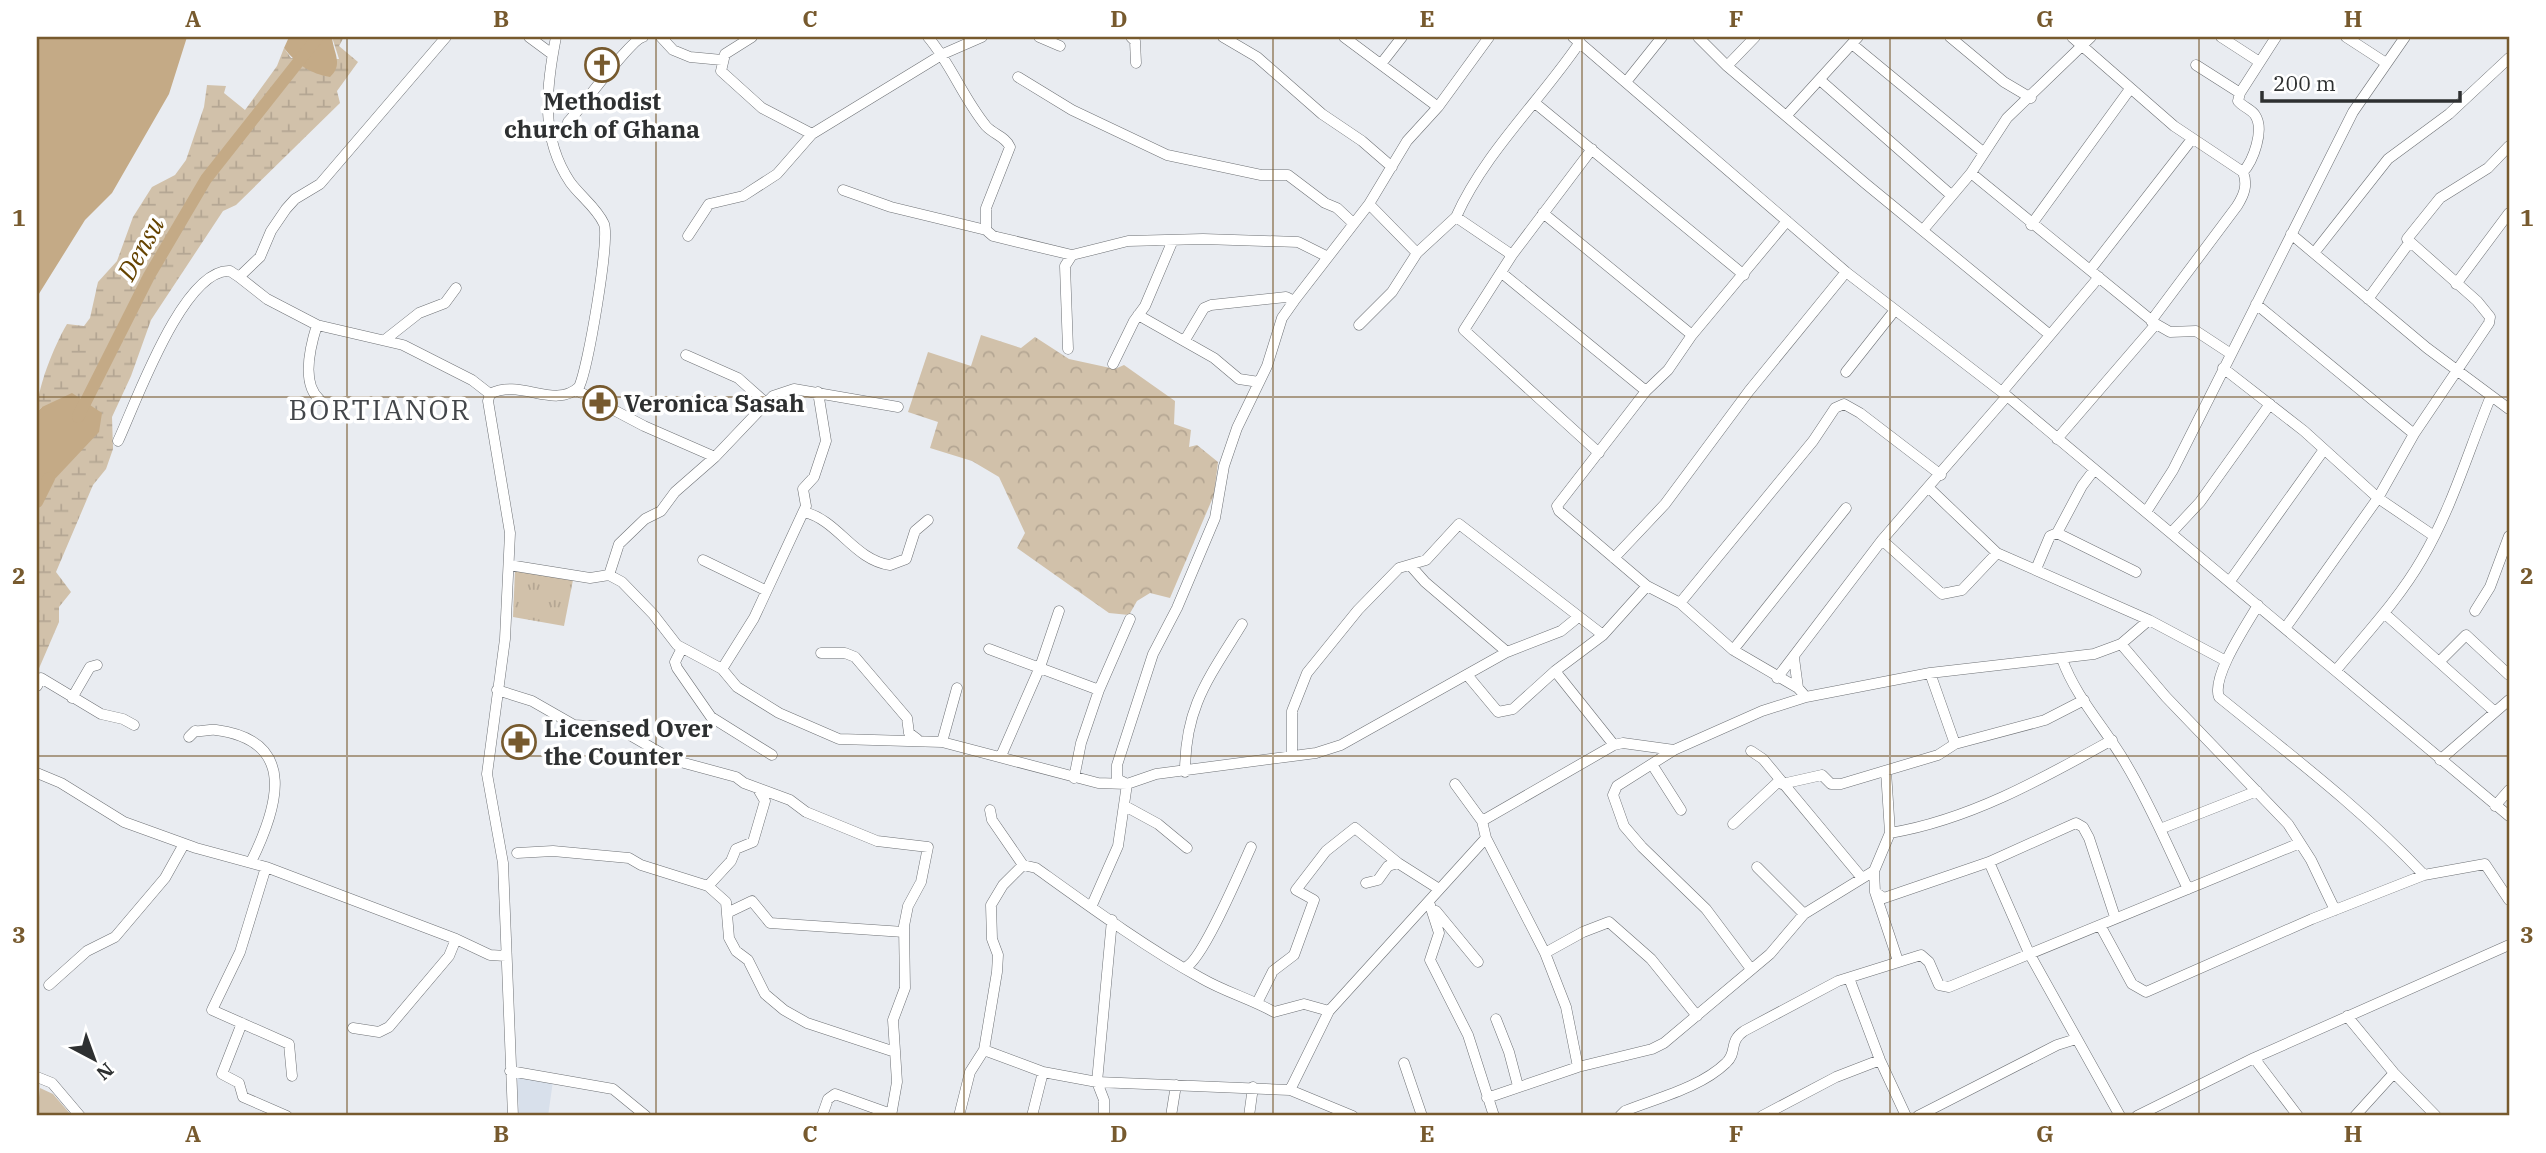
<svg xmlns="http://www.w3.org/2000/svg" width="2546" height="1153" font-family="'IBM Plex Serif',serif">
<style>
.built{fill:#d8e0eb}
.grass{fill:#d1c1aa}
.forest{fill:url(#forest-crowns)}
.wetland{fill:url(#wetland-marsh)}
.park{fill:url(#park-tufts)}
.water{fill:#c4aa86}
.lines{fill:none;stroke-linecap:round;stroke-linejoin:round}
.river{stroke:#c4aa86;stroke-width:12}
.minor-casing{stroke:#6e7175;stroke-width:11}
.minor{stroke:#fff;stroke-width:10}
.grid{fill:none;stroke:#775a2e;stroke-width:2;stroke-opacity:0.55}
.labels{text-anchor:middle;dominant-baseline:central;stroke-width:7;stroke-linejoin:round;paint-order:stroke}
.poi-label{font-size:24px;font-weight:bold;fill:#2e3031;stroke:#fff;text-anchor:start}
.water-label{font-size:26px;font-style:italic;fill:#654300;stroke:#fff}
.quarter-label{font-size:28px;letter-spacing:2px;fill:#43464a;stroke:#fff}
.neatline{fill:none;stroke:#775a2e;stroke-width:2.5}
.grid-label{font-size:23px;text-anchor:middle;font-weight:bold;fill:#775a2e}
</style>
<defs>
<pattern id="forest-crowns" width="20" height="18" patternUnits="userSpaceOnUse" patternTransform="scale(1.75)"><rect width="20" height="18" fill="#d1c1aa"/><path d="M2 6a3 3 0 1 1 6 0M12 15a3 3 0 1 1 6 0" fill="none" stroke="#b4a693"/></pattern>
<pattern id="wetland-marsh" width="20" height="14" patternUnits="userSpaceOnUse" patternTransform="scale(1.75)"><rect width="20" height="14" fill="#d1c1aa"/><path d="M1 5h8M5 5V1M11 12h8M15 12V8" fill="none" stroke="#b4a693"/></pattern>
<pattern id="park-tufts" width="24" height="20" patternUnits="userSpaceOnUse" patternTransform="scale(1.75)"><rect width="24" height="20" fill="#d1c1aa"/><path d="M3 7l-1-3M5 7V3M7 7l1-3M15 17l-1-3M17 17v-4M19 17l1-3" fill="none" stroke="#b4a693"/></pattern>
</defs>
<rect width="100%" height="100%" fill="#e9ecf1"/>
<!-- built -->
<path class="built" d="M517,1077L553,1081L548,1116H519Z"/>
<!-- grass -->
<path class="grass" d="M40,1088L53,1094L72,1116H37Z"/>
<!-- forest -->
<path class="forest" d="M981,335L1021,348L1035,337L1069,359L1115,369L1124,365L1175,401L1174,424L1191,430L1189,447L1197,445L1218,462L1214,495L1170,598L1150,593L1137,601L1129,615L1109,613L1017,548L1025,533L999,477L972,461L930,448L938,422L908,412L928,352L971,366Z"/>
<!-- wetland -->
<path class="wetland" d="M332,37H344L339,46L358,62L337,91L340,103L236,205L223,211L151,320L131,376L112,417L113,449L106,469L93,485L56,572L71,592L59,607V622L37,673V498L74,457L42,407L37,412C37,388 54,346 67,324L84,326L90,318L98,282L117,261L133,217L152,187L175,175L186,160L204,107L207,85L226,86L224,93L245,110L277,66L284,48L291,58L339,59Z"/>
<!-- park -->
<path class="park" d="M515,571L573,580L564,626L513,617Z"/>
<!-- water -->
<path class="water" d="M37,37H187L169,94L112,193L85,220L37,297Z
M289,37H332C333,52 344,64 330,77C311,74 296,64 284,48Z
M72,393L102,413L99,432L37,498V412L42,407Z"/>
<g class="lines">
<!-- river -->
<path class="river" d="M78,417L149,276L206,179L318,37
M37,502L49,478"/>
<!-- minor casing -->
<g class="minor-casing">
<path id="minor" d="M446,37L320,184L295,199L286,209L271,231L260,257L239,277L267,299L317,325L403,345L472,380L490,394
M529,37L552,54
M661,37L673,50L690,57L722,60
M752,37L725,54L721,71L762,108L812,134
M928,37C951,64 963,98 986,126C993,134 1006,137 1010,147L986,208V230L993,236L1072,255L1128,241L1203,239L1298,242L1326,256
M1039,37L1060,46
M1131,37L1135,41L1136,63
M1223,37L1257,57L1322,114L1362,141L1392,167
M1344,37L1438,107
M1573,37L1846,272L2007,396L2509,816
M1698,37L1727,66L1866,184L2050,335
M1950,37L2004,82L2031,98
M2072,37L2174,126L2243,172C2248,185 2244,195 2237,206L2151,321
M2221,37L2258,61
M2346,37L2386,63
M1852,44L1983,152
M1381,64L1402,37
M2196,65L2240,93
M1727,66L1755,37
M1018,77L1072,110L1167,155L1261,175H1288L1325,203L1337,208L1353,223
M1820,80L1951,195
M1626,82L1662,37
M1535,103L1744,275
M1787,115L1858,37
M568,122C583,106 630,40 643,37
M1592,149L1512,255L1464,330L1599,453
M2243,172C2253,161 2265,130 2255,115C2251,109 2243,107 2238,101L2240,93L2276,37
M1971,173L2156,324L2170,332L2196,331L2231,354
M843,190L891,207L986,230
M1369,204L1417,253
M1543,213L1692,335
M1456,217C1485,152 1541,100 1580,42
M1787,221L1692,335L1668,370L1646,391L1557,506L1559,511L1647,586L1680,603L1733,650L1798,688L1806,697
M2031,225L2130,89
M1923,230L1971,173L2007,118L2091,37
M2291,234L2427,348L2509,409
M688,236L709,204L743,196L777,174L812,134L943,54L982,37
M2314,253L2388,159L2449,114L2509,58
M2090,270L2192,139
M1503,274L1646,391
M2456,284L2509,213
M2368,299L2409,243
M2256,304L2414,434
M1138,315L1214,358L1239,379L1259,382
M317,325C310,347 301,384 320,400
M1359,325L1392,292L1417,253L1456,217L1512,255
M386,339L419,313L445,303L456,288
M1185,340L1204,308L1211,305L1286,297L1294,301L1369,204L1407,141L1438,107L1489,37
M1068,349L1065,266L1072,255
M686,355L738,378L766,403
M1113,364L1134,321L1145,306L1173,240
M2223,368L2304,431L2378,498L2434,536
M1846,372L1895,310
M576,390L644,426L715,457
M2002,392L2099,277
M2057,439L2156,324
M118,441C135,405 183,268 230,271L239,277
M1929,488L1997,553L2149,620L2226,661
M804,512C838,520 854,560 890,565L906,559L915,531L928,520
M2146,512L2173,470L2353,112L2405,37
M2172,532L2200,502L2270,404
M2057,533L2136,572
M1882,540L1942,594L1962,590L1997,553
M1614,558L1665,504L1749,391L1846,272
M703,560L765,590
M509,565L590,578L609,575L622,582L653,614L677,645L722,669L737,687L779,713L839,739L942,742L1098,783L1127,784L1156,774L1316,753L1341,745L1507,652L1561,631L1577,618
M1410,565L1425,582L1507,652
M2036,569L2050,536L2057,533L2082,486L2094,470
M609,575L619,544L645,519L661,511L675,492L715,457L773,396L794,389L898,407
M2230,581L2323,451
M1680,603L1813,441L1835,408L1844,404L1860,413L1941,475
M2258,605C2247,624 2211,677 2219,697C2289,754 2362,809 2424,875
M2475,611L2490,587L2509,536
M2384,613L2495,712
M2286,627L2378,498L2414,434L2489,323L2490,317L2477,301L2407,239L2440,198L2488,168L2509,146
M2121,644L2166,697L2288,824L2311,860L2335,910
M682,648L675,662L677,668L711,717L772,755
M989,649L1099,690L1081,743L1074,778
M1733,650L1846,508
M821,653H845L855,657L907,718L909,733L917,739
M1794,658L1798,688
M2062,659C2076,698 2106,729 2126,764C2150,804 2168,847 2188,889
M2439,662L2466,635L2509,675
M722,669L754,618L806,506L803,489L814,477L826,441L818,392
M2337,669C2366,634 2399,599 2422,559C2452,508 2469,449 2491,396
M1555,671L1614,745
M1930,673L1955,744
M1468,676L1498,712L1513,709L1555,671L1603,635L1647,586
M1777,678L1882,540L2007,396
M37,686L41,678L101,714L123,719L134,725
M497,690L532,701L574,725L608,727L628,734L673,760L736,777L744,783L790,800L806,812L877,841L928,847L921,882L908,906L904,926L905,988L893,1020L897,1082L891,1116
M1099,690L1130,619
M72,698L90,667L97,665
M189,737L195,731C202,732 209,729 216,730C300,741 277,809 251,862
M942,742L957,688
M1751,751L1763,759L1862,878
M1292,754V711L1307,673L1358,610L1399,568L1426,560L1459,524L1603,635
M1001,756L1040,667L1059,611
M2440,760L2509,700
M1653,766L1681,810
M1886,771L1890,833L1874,871L1875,892L1898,961
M1185,772C1185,706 1209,678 1242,624
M37,773L61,783L124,822L196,848L266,867L456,939L490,955L506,956
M1455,784L1482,821L1486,838L1545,953L1566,1007L1578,1067
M1782,784L1822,775L1831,784H1841L1938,755L1955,744L2045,720L2084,700
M758,789L765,801L753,842L736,849L731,861L708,886L726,902L729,938L736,951L748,960L765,994L784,1010L807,1023L895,1052
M1125,806L1158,824L1187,848
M2495,806L2509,790
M990,810L992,820L1023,865L1036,868C1089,906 1145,947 1201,978C1225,992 1251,999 1274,1012L1304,1004L1329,1011
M1482,821L1614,745L1623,743L1674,750
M1733,824L1779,781
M2160,829L2257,791
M1890,833C1969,820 2042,779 2112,740
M517,853L553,851L629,858L641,865L708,886
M1989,862L2029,953L2120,1116
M266,867L240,952L212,1010L289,1044L292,1076
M1757,867L1804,914
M1366,883L1378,880L1388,866L1398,863L1439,889
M1875,892L1884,898L1989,862L2076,823L2083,827L2089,838L2115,917
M1429,902L1439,933L1430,960L1468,1035L1494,1116
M1092,905L1118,846L1127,784L1117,779V765L1153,654L1177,608L1215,518L1224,466L1237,428L1267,366L1282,318L1294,301
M1436,911L1478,962
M727,913L752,901L770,923L904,932
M2101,927L2132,984L2146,992L2312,919L2424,875L2485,864L2509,900
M1545,953L1583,932L1609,922L1651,959L1697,1016
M1186,967C1203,959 1241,869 1251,847
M1751,969L1706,909L1642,847L1624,826L1613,795L1617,786L1674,750L1762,711L1806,697L1930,673L2094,654L2121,644L2149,620
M1849,978L1880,1060L1906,1116
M49,985L87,951L115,937L165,878L184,844
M1258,1001L1273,971L1294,955L1314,900L1296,890L1326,851L1355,828L1398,863
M2347,1016L2394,1073L2436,1116
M1496,1019L1509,1052L1518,1086
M242,1023L222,1074L239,1083L243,1097L287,1116
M353,1028L379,1032L389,1027L449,956L456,939
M984,1050L1043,1072L1097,1082L1290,1090L1329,1011L1486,838
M2254,1058L2298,1116
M1404,1063L1422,1116
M510,1071L613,1089L646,1116
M37,1077L52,1083L80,1116
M1290,1090L1353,1116
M1487,1098L1578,1067L1652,1049L1664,1043L1770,954L1804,914L1874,871
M513,1116L503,863L487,774L505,639L510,533L488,401L490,394C521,378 554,410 579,387C588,368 610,240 604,224C597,208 580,196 570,182C540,137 546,88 556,37
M822,1116L828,1099L835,1094L891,1114
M959,1116L970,1072L984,1050L997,972L998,955L992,939L991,905L1003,885L1023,865
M1032,1116L1043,1072
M1104,1116V1100L1097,1082L1112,920
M1171,1116L1176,1085
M1249,1116L1253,1087
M1620,1116L1625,1111C1657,1098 1700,1088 1726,1063C1738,1052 1728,1042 1744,1031L1838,981L1921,955L1929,962L1939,985L1949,987L2300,843
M1762,1116L1836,1077L1880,1060
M1918,1116L2057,1045L2076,1039
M2137,1116L2254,1058L2509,945
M2355,1116L2394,1073"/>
</g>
<!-- minor -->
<use href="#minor" class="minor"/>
</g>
<!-- grid -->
<path class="grid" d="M347,37V1116M656,37V1116M964,37V1116M1273,37V1116M1582,37V1116M1890,37V1116M2199,37V1116M37,397H2509M37,756H2509"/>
<!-- icons -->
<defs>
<g id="church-ring" transform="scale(1.75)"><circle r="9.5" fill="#fff" stroke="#775a2e" stroke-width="1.5"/><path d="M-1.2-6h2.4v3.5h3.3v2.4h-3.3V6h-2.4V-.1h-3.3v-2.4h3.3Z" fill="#775a2e"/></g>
<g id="pharmacy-ring" transform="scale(1.75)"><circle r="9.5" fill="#fff" stroke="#775a2e" stroke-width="1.5"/><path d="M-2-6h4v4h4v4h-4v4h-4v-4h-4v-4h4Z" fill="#775a2e"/></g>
</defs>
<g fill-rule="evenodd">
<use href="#church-ring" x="602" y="65"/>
<use href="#pharmacy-ring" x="600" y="403"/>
<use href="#pharmacy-ring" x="519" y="742"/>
</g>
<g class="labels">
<!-- poi labels -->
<g class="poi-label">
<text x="602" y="101" text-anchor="middle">Methodist<tspan x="602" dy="28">church of Ghana</tspan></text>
<text x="624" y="403">Veronica Sasah</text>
<text x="544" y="728">Licensed Over<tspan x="544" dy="28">the Counter</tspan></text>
</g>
<!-- water labels -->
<g class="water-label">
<text transform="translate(140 248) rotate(-61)">Densu</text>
</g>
<!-- quarter labels -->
<g class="quarter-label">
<text x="380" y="409">BORTIANOR</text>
</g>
</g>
<!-- border -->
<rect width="2546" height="1153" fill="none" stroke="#ffffff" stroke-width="77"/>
<!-- north arrow -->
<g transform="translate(94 1059) rotate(139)" stroke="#ffffff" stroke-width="5" paint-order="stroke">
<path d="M0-5L12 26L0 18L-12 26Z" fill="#2e3031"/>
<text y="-10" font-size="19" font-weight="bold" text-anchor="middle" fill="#2e3031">N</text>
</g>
<!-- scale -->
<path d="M2262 91v10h198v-10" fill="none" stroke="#2e3031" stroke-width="3.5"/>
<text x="2273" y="91" font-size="21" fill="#2e3031" stroke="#ffffff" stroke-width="5" paint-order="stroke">200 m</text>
<rect x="38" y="38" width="2470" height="1076" class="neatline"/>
<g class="grid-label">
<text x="193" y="27">A</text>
<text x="501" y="27">B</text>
<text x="810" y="27">C</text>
<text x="1119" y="27">D</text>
<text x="1427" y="27">E</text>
<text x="1736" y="27">F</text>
<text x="2045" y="27">G</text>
<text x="2353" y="27">H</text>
<text x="19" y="226">1</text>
<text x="2527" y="226">1</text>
<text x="19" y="584">2</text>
<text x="2527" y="584">2</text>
<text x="19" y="943">3</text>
<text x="2527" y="943">3</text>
<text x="193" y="1142">A</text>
<text x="501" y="1142">B</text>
<text x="810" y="1142">C</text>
<text x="1119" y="1142">D</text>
<text x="1427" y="1142">E</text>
<text x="1736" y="1142">F</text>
<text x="2045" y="1142">G</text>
<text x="2353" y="1142">H</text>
</g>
</svg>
